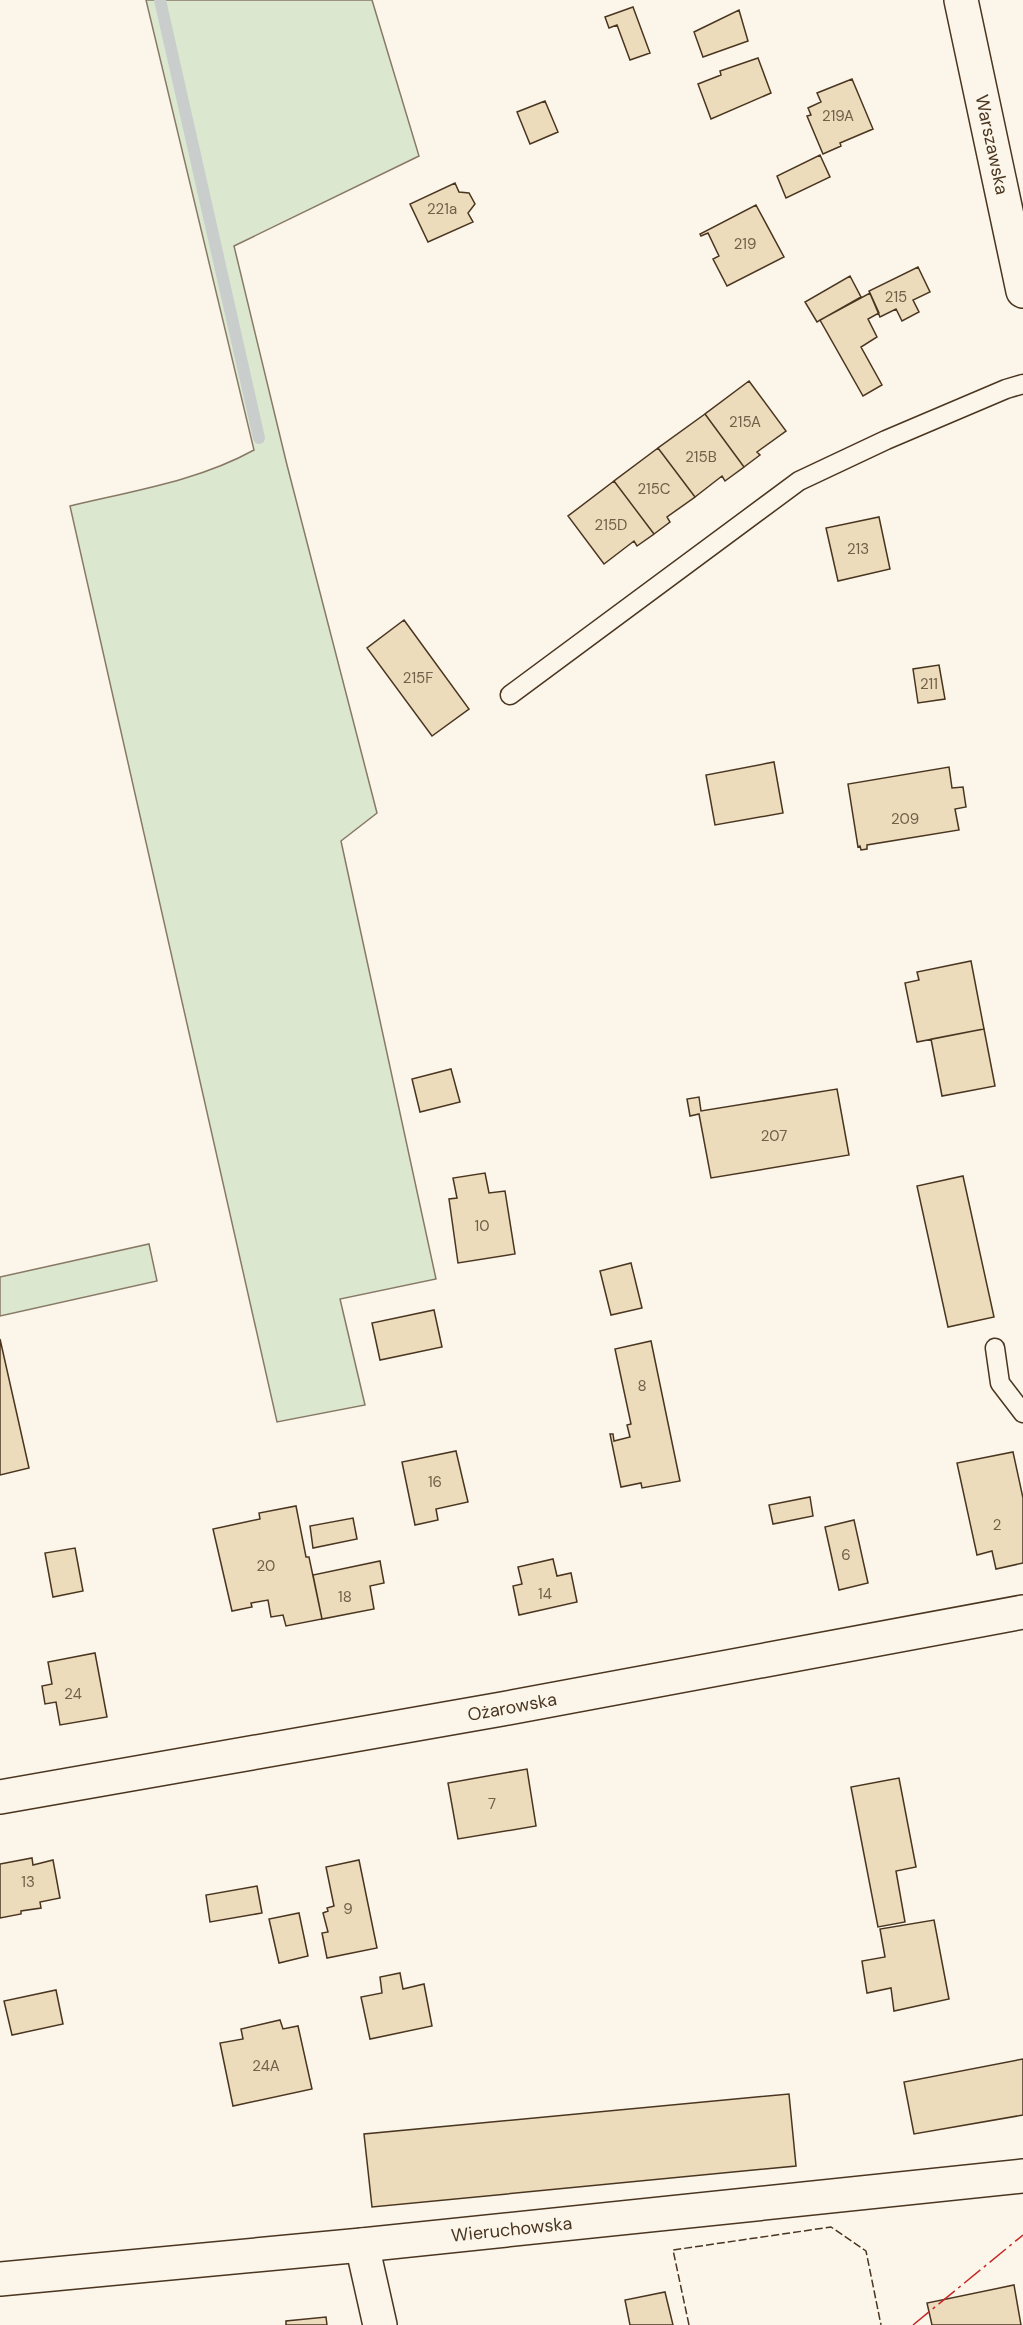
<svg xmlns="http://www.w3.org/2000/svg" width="1023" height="2325" font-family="'DM Sans',sans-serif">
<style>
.green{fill:#dce7d0;stroke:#887966;stroke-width:1.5}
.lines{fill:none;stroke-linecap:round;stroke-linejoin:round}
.stream{stroke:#c9cecd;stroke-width:12}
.building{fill:#ecdcbc;stroke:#4a3520;stroke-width:1.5}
.service-casing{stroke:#4a3520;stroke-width:21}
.minor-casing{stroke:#4a3520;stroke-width:36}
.secondary-casing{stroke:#4a3520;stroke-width:36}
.service{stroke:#fbf6e9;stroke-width:18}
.minor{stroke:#fbf6e9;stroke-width:33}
.secondary{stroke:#fbf6e9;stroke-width:33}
.fence{stroke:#4a3520;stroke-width:1.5;stroke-dasharray:8 3;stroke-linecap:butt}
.power{stroke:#c62828;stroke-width:1.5;stroke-dasharray:21 4.5 3 4.5;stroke-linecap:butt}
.labels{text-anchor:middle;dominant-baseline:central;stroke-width:4.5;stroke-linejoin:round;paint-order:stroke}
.number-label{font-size:15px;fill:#725f47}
.street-label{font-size:18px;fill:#4a3520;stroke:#fbf6e9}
</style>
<rect width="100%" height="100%" fill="#fbf6e9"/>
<!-- green -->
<path class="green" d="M146,0H372L419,156L234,246L287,465L377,813L341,841L436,1279L340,1299L365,1405L277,1422L70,506C132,491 198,481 254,450Z
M149,1244L157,1281L0,1316V1277Z"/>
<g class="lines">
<!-- stream -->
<path class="stream" d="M160,0L259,438"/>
</g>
<!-- building -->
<path class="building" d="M633,7L650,53L630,60L617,25L609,28L605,17Z
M739,10L748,41L703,57L694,32Z
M758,58L771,93L711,119L698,84L721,75L720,71Z
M852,79L873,129L840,143L841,146L823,154L807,116L811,115L808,108L821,102L817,93Z
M545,101L558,132L530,144L517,112Z
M820,155L830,177L786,198L777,176Z
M455,183L459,192L469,193L475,204L468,213L473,222L428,242L410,204Z
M756,205L784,257L727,286L713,259L719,256L708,233L701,236L700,234Z
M918,267L930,292L913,300L919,312L902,321L896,309L880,317L869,291Z
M850,276L861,297L817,322L805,302Z
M870,293L879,313L868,319L877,337L861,347L882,385L863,396L820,320Z
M749,381L786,431L757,452L760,455L744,467L705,414Z
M705,414L744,467L725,481L722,476L695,497L658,448Z
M658,448L695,497L667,517L670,522L654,534L614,481Z
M614,481L654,534L637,546L634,541L604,564L568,516Z
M879,517L890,569L838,581L826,528Z
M404,620L469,709L432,736L367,648Z
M939,665L945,699L918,703L913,669Z
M774,762L783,813L715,825L706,775Z
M949,767L952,788L963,787L966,807L955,809L959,830L867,845V849L861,850L860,846L858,847L848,784Z
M971,961L984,1029L917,1042L905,983L919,980L917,972Z
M984,1029L995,1086L942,1096L931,1039Z
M451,1069L460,1102L420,1112L412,1079Z
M837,1089L849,1155L711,1178L699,1114L690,1116L687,1099L699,1097L701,1111Z
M485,1173L489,1193L505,1191L515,1254L458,1263L449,1199L457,1198L453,1178Z
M963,1176L994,1317L948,1327L917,1186Z
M631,1263L642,1308L611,1315L600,1271Z
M434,1310L442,1347L380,1360L372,1323Z
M0,1339L29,1468L0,1475Z
M651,1341L680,1481L642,1488L641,1483L621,1487L610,1434H613L614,1441L630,1437L627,1425L631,1424L615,1349Z
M456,1451L468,1502L436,1509L438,1520L415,1525L402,1462Z
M1013,1452L1023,1498V1563L996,1569L992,1551L977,1555L957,1463Z
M810,1497L813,1516L773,1524L769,1505Z
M296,1506L306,1557H309L322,1619L286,1626L283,1615L271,1617L268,1600L251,1603L252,1607L232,1611L213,1529L260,1519L259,1513Z
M353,1518L357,1539L313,1548L310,1526Z
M854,1520L868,1583L839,1590L825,1527Z
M75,1548L83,1591L53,1597L45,1553Z
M553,1559L557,1576L571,1573L577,1602L519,1615L513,1586L522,1584L518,1567Z
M380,1561L384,1583L370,1586L374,1609L322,1619L313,1575Z
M95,1653L107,1717L60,1725L56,1702L45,1704L42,1686L52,1684L48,1662Z
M527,1769L536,1826L458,1839L448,1783Z
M899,1778L916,1867L896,1871L905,1922L878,1927L851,1787Z
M32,1858L33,1865L53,1860L60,1898L40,1902L41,1908L21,1911V1914L0,1918V1864Z
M359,1860L377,1948L327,1958L322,1933L328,1932L323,1913L328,1911L327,1908L334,1906L326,1867Z
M257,1886L262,1913L210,1922L206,1895Z
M299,1913L308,1956L279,1963L269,1919Z
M934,1920L949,1999L894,2011L891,1988L867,1993L862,1961L885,1957L880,1929Z
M400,1973L403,1989L424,1984L432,2026L370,2039L361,1997L382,1993L380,1977Z
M56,1990L63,2024L12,2035L4,2001Z
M280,2020L283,2029L298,2026L312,2089L233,2106L220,2043L243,2039L241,2029Z
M1023,2059V2115L914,2134L904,2082Z
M789,2094L796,2166L372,2207L364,2134Z
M1014,2285L1021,2325H932L927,2303Z
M665,2292L673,2325H630L625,2300Z
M326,2317L327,2325H286V2321Z"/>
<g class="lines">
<!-- service casing -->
<g class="service-casing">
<path id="service" d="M510,695L799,481L886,440L1006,389L1023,384
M995,1348L1000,1383L1023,1413"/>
</g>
<!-- minor casing -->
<g class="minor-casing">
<g id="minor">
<path id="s1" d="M0,1797L502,1709L1023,1612"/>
<path d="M362,2245L380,2325"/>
<path id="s2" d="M0,2279L362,2245L1023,2176"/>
</g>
</g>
<!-- secondary casing -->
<g class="secondary-casing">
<g id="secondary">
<path id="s3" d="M961,0L1023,291"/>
</g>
</g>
<!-- service -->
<use href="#service" class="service"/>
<!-- minor -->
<use href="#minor" class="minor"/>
<!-- secondary -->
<use href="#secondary" class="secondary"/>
<!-- fence -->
<path class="fence" d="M689,2325L673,2250L831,2227L866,2251L881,2325"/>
<!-- power -->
<path class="power" d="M913,2325L1023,2235"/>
</g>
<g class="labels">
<!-- number labels -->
<g class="number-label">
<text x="838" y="116">219A</text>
<text x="442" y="209">221a</text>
<text x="745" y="244">219</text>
<text x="896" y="297">215</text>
<text x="745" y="422">215A</text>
<text x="701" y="457">215B</text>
<text x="654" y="489">215C</text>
<text x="611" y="525">215D</text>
<text x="858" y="549">213</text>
<text x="418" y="678">215F</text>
<text x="929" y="684">211</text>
<text x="905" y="819">209</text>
<text x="774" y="1136">207</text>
<text x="482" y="1226">10</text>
<text x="642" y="1386">8</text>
<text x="435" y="1482">16</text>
<text x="997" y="1525">2</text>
<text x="846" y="1555">6</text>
<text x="266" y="1566">20</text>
<text x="545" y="1594">14</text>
<text x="345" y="1597">18</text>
<text x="73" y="1694">24</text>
<text x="492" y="1804">7</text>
<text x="28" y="1882">13</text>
<text x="348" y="1909">9</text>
<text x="266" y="2066">24A</text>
</g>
<!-- street labels -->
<g class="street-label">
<text stroke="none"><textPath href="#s3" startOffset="148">Warszawska</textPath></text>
<text stroke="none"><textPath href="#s1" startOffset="520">Ożarowska</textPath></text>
<text stroke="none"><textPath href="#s2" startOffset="514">Wieruchowska</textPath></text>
</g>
</g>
</svg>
